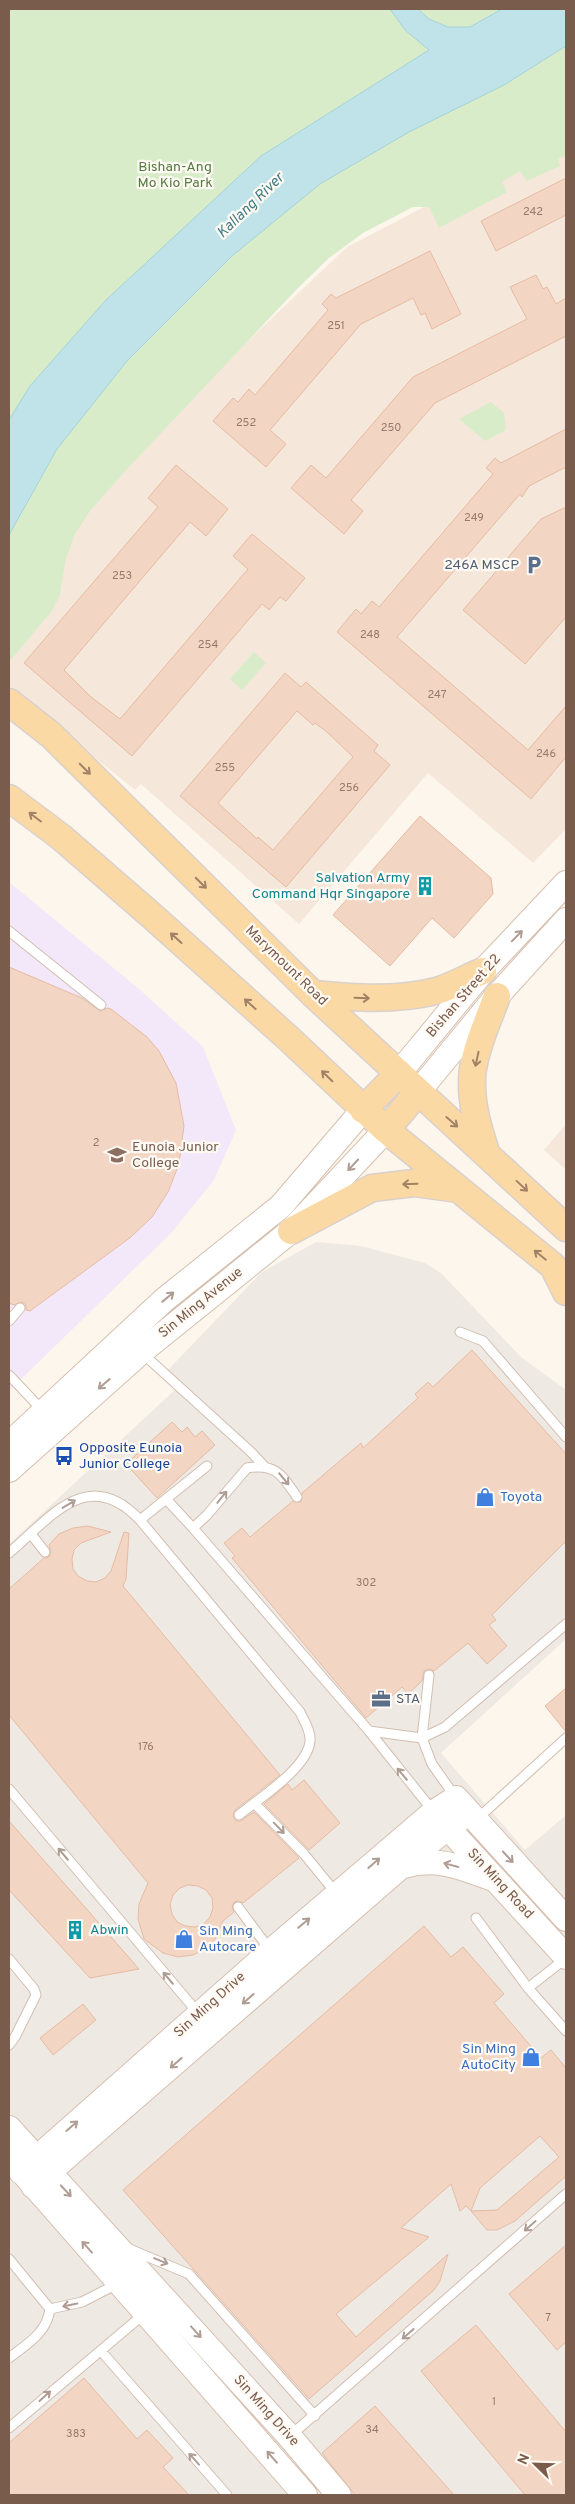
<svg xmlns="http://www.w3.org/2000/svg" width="575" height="2504" font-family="Overpass,sans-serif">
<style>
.residential{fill:#f5e8da}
.industrial{fill:#efe9e4}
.education{fill:#f3e8fa}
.green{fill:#d8ecc9}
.water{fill:#bfe3e8;stroke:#a5d3da}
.building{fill:#f3d5c3;stroke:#e6bba3;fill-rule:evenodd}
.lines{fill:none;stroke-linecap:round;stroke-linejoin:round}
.lane-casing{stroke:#d1beb0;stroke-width:11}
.secondary-casing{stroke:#d6c0b0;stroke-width:26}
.primary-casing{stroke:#dad1cd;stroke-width:29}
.lane{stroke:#fff;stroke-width:9}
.secondary{stroke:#fff;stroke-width:24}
.primary{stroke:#fbd9a5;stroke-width:26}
.oneway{stroke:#a18267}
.oneway2{stroke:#af9d94}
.labels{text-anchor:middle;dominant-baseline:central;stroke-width:4.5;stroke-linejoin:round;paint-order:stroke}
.number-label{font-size:11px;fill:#987a6a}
.park-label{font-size:14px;fill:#537a41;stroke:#fffaf3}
.service-label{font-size:14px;fill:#4e5e75;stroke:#fffaf3;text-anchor:end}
.culture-label{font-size:14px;fill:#0d838f;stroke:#fffaf3;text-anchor:end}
.street-label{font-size:14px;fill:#7a5c4d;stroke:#fffaf3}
.education-label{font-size:14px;fill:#785e54;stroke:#fffaf3;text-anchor:start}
.transit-label{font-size:14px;fill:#164399;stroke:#fffaf3;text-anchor:start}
.shop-label{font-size:14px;fill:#366cbe;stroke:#fffaf3;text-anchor:start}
.water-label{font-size:15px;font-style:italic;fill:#437c86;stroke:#fffaf3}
</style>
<rect width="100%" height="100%" fill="#fdf6ec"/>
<!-- residential -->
<path class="residential" d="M566,133V829L533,863L428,773L299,924L141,784L135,790L9,688V619L82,498L347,247Z
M566,1124V1170L544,1150Z"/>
<!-- industrial -->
<path class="industrial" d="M316,1242L361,1246L425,1263L441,1273L521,1357L566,1390V1639L441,1753L525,1850L566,1815V2495H9V1544L178,1387L164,1374L262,1272Z"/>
<!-- education -->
<path class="education" d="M9,882L139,989L203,1047L236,1130L214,1180L172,1232L9,1391Z"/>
<!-- green -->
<path class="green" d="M9,9H566V155L558,159L560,166L527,181L520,171L502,182L507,192L439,228L429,207H413L363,233L329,258L297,289L128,468L90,511L75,534L65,562L60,595L52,611L9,662Z
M491,402L504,413L506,430L485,441L459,419Z
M254,652L266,663L242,690L230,679Z"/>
<!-- water -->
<path class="water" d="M390,9H418L429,19L448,27H470L502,9H566V46L504,85L409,132L320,184L232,256L127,361L57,449L9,535V420L30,386L106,300L261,156L429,50L405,30Z"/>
<!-- building -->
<path class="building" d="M566,178V215L496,251L481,221Z
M430,251L461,314L432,329L425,313L421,315L413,298L361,324L270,430L286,444L266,467L213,421L233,398L238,402L249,389L255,395L328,310L322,304L331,294L336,298Z
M536,275L543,289L547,287L556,304L566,298V336L435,403L351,500L363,511L344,534L291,488L311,465L326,478L413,377L527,319L510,287Z
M566,429V467L529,486L522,497L520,494L397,637L528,750L566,706V757L531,799L337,632L356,609L361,614L372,601L379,607L493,474L486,468L495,458L501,463Z
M176,465L228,509L206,536L190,522L64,670L91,697L120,719L248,569L233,556L252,534L305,578L286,601L280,597L269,610L262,604L132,756L24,663L158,507L148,498Z
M566,507V617L525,664L463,610L541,519Z
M285,673L301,687L306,682L378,745L374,751L390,765L286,887L180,796ZM297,711L313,725L315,723L327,732L353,757L273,850L258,837L257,839L218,803Z
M420,816L491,878L493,894L454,938L432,918L390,966L333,915Z
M9,967L82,998L100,1011L107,1008L111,1009L147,1037L159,1051L176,1083L184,1126L179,1164L168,1192L152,1217L131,1237L30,1311L26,1310V1305L22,1302L14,1305L9,1303Z
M472,1350L566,1454V1541L492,1615L496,1620L489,1625L507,1646L487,1664L468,1643L434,1671L429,1669L424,1671L422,1681L408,1694L402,1687L366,1718L232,1558L235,1556L224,1543L242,1528L250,1537L293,1501L301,1502L302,1493L361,1443L363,1448L418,1398L415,1394L428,1382L433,1387Z
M172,1422L182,1432L187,1427L195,1437L202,1431L215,1445L157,1498L126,1464Z
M88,1526L111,1532L81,1543L74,1550L72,1559L73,1569L78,1576L87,1581L96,1582L105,1578L111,1571L124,1532L129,1533L126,1579L123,1586L280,1775L235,1810L233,1816L236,1821H240L254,1812L299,1858L243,1903L238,1901L234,1902L232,1907L234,1912L223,1921L216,1938L206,1949L193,1955L178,1957L163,1953L144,1939L138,1919L139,1904L148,1883L9,1715V1589L44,1558L49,1557L51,1552L49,1545L59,1534L73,1528ZM188,1885L198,1886L206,1890L212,1898L213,1908L210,1917L204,1924L195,1927L185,1926L177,1922L172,1914L170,1904L173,1895L180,1888Z
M566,1688V1732L545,1706Z
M304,1780L340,1823L309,1850L264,1804L288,1784L292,1790Z
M9,1821L77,1898L139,1969L90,1978L9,1890Z
M424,1926L451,1957L463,1947L504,1994L494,2003L541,2058L551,2050L566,2068V2176L515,2221L497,2230H487L471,2211L497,2210L559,2157L540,2136L480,2188L471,2211L466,2206L460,2211L451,2184L401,2228L429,2237L336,2314L356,2337L448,2254L440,2281L434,2290L309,2399L123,2190Z
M83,2004L96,2020L53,2055L40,2038Z
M566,2245V2342L557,2350L509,2294Z
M476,2325L566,2432V2495H525L421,2371Z
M84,2378L137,2439L147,2430L173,2458L163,2467L189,2495H9V2443Z
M375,2406L454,2495H355L322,2453Z"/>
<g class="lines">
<!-- lane casing -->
<g class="lane-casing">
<path id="lane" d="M9,931L101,1005
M9,1321L20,1308
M460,1332L483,1341L566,1437
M141,1352L251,1452L265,1467
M9,1375L44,1412
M167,1500L193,1528L369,1731L433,1811
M140,1520L207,1466
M193,1528L207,1515L247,1468C276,1463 282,1475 297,1497
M31,1534L45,1552
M9,1553C51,1517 88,1465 140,1520L300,1712C304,1721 311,1731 310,1741C308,1768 258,1799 239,1815
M429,1675L422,1738L432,1764L456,1798
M369,1731L422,1738L445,1727L566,1624
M9,1789L199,2014
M254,1803L304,1854L336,1893
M477,1819L566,1738
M238,1907L270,1950
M476,1918L528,1988L566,2031
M9,1959L34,1989L36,1995L15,2037L9,2045
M528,1988L565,1959
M127,2248L189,2274L315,2416
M9,2259L50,2309C47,2333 27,2344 9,2358
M50,2309L82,2302L117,2284
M101,2351L227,2495
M9,2428L144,2314
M290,2436L566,2194"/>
</g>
<!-- secondary casing -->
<g class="secondary-casing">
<path id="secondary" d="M399,1073L483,971L566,883
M418,1092L497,996L566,920
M9,1444L164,1300L281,1206L363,1110
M9,1470L141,1352L291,1231L386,1130
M438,1817L566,1957
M404,1866C436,1856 463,1868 493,1879
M9,2128L289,2436L339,2495
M9,2157L305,2495
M21,2172L271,1951L434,1812L456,1798L566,1919
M33,2186L427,1844L468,1813"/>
</g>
<!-- primary casing -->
<g class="primary-casing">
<path id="primary" d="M9,702L51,735L313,994L566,1228
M9,798L61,837L152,916L287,1037L386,1130L553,1266L566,1292
M313,994C354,998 396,1001 436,991C452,987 468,977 483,971
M363,1110L399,1073
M386,1130L418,1092
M486,1152C479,1130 472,1108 472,1084C471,1057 488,1021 497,996
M291,1231L372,1188L414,1183L458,1189"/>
</g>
<!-- lane -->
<use href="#lane" class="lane"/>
<!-- secondary -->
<use href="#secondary" class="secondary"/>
<!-- primary -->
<use href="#primary" class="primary"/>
</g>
<!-- one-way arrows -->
<defs><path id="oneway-shaft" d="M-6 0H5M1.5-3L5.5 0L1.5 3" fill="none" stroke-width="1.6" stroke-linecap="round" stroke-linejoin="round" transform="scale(1.25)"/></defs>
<g class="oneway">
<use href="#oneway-shaft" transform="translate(85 769) rotate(45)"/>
<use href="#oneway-shaft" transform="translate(35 817) rotate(-143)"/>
<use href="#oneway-shaft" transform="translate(201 883) rotate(45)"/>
<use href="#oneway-shaft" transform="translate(176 938) rotate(-138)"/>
<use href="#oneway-shaft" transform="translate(362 998) rotate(2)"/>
<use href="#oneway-shaft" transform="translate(250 1004) rotate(-138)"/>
<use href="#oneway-shaft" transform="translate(477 1059) rotate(102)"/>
<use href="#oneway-shaft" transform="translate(327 1076) rotate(-136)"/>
<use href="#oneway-shaft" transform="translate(452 1122) rotate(41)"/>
<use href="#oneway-shaft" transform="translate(410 1184) rotate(178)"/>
<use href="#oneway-shaft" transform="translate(522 1186) rotate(43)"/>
<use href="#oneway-shaft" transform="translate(540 1255) rotate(-141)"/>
</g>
<g class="oneway2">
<use href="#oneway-shaft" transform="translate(517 936) rotate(-46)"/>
<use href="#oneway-shaft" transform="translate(353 1165) rotate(133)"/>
<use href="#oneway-shaft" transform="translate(168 1297) rotate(-40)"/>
<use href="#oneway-shaft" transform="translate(104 1384) rotate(139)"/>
<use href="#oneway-shaft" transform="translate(284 1479) rotate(50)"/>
<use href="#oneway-shaft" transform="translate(222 1497) rotate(-51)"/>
<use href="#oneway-shaft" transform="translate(69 1504) rotate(-31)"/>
<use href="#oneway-shaft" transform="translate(402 1774) rotate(-130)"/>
<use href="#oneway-shaft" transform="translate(279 1828) rotate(46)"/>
<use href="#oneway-shaft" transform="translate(63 1854) rotate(-130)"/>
<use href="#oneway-shaft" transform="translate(508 1857) rotate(47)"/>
<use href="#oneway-shaft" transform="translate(374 1863) rotate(-41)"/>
<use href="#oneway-shaft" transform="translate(451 1865) rotate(-165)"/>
<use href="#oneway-shaft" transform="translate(304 1923) rotate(-40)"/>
<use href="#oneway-shaft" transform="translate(168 1978) rotate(-130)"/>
<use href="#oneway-shaft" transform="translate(248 1999) rotate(139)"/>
<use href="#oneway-shaft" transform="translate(176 2063) rotate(139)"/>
<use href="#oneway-shaft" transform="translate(72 2126) rotate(-41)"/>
<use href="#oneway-shaft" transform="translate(66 2191) rotate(47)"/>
<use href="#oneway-shaft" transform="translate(530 2226) rotate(139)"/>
<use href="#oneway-shaft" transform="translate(87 2247) rotate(-132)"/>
<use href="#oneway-shaft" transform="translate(161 2261) rotate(22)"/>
<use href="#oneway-shaft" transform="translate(70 2305) rotate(168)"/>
<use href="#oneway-shaft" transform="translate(196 2332) rotate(48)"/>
<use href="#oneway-shaft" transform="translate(408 2334) rotate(139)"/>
<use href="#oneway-shaft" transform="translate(45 2396) rotate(-42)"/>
<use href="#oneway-shaft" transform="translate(272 2457) rotate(-131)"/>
<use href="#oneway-shaft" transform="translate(194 2459) rotate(-132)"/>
</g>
<!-- icons -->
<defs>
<g id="parking-bare" transform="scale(1.5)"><path d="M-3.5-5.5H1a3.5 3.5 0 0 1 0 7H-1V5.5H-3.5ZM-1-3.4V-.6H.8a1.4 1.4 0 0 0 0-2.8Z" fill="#5c6f8a" stroke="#fffaf3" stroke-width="2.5" paint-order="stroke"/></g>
<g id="building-bare" transform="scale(1.5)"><path d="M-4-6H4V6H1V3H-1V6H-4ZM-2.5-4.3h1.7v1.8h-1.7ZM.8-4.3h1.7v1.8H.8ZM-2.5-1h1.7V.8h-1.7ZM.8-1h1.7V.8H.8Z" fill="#0f9aa8" stroke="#fffaf3" stroke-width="2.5" paint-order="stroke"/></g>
<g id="university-bare" transform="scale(1.5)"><path d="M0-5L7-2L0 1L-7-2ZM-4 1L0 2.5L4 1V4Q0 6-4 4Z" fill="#8d6e63" stroke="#fffaf3" stroke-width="2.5" paint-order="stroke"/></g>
<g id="bus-bare" transform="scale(1.5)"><path d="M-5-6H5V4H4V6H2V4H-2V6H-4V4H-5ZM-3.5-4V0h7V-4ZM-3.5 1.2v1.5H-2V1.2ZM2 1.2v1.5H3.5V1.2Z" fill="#1a4fb4" stroke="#fffaf3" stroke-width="2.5" paint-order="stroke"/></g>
<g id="shop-bare" transform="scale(1.5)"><path d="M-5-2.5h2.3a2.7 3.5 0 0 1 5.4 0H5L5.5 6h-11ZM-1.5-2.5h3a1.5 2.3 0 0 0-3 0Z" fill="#3f7fe0" stroke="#fffaf3" stroke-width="2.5" paint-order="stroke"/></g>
<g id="office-bare" transform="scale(1.5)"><path d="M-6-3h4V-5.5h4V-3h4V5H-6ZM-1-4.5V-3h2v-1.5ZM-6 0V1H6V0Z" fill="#5c6f8a" stroke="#fffaf3" stroke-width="2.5" paint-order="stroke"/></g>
</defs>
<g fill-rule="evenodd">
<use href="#parking-bare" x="534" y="565"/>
<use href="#building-bare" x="425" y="886"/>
<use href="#university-bare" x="117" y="1155"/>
<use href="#bus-bare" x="64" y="1456"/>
<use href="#shop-bare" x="485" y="1497"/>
<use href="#office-bare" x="381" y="1699"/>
<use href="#building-bare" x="75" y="1930"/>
<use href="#shop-bare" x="184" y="1939"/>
<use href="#shop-bare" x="531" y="2057"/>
</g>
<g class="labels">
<!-- number labels -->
<g class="number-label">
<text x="533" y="212">242</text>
<text x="336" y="326">251</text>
<text x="246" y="423">252</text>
<text x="391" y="428">250</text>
<text x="474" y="518">249</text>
<text x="122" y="576">253</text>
<text x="370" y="635">248</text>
<text x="208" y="645">254</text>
<text x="437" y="695">247</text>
<text x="546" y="754">246</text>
<text x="225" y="768">255</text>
<text x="349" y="788">256</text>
<text x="96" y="1143">2</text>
<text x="366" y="1583">302</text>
<text x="146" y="1747">176</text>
<text x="548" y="2318">7</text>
<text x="494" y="2402">1</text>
<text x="372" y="2430">34</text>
<text x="76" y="2434">383</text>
</g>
<!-- park labels -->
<g class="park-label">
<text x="175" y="167">Bishan-Ang<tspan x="175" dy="16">Mo Kio Park</tspan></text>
</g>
<!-- service labels -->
<g class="service-label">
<text x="519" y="565">246A MSCP</text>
<text x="396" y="1699" text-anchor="start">STA</text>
</g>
<!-- culture labels -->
<g class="culture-label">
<text x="410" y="878">Salvation Army<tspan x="410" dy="16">Command Hqr Singapore</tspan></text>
<text x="90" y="1930" text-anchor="start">Abwin</text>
</g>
<!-- street labels -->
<g class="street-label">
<text transform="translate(286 966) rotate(44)">Marymount Road</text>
<text transform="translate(464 996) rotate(-49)">Bishan Street 22</text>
<text transform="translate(201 1303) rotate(-39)">Sin Ming Avenue</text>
<text transform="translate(500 1884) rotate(47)">Sin Ming Road</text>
<text transform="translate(210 2005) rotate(-42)">Sin Ming Drive</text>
<text transform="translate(266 2411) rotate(48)">Sin Ming Drive</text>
</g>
<!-- education labels -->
<g class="education-label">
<text x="132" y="1147">Eunoia Junior<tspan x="132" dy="16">College</tspan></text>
</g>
<!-- transit labels -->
<g class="transit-label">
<text x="79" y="1448">Opposite Eunoia<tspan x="79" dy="16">Junior College</tspan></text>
</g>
<!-- shop labels -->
<g class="shop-label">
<text x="500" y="1497">Toyota</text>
<text x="199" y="1931">Sin Ming<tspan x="199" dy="16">Autocare</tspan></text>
<text x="516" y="2049" text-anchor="end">Sin Ming<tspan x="516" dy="16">AutoCity</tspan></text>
</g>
<!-- water labels -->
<g class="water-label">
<text transform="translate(251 206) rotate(-44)">Kallang River</text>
</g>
</g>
<!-- border -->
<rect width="575" height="2504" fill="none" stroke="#7a5c4d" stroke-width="20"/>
<!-- north arrow -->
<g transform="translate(535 2464) rotate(293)" stroke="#fffaf3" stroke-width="4" paint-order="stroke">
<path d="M0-4L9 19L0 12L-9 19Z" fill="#7a5c4d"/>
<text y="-8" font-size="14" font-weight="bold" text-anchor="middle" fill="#7a5c4d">N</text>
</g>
</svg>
